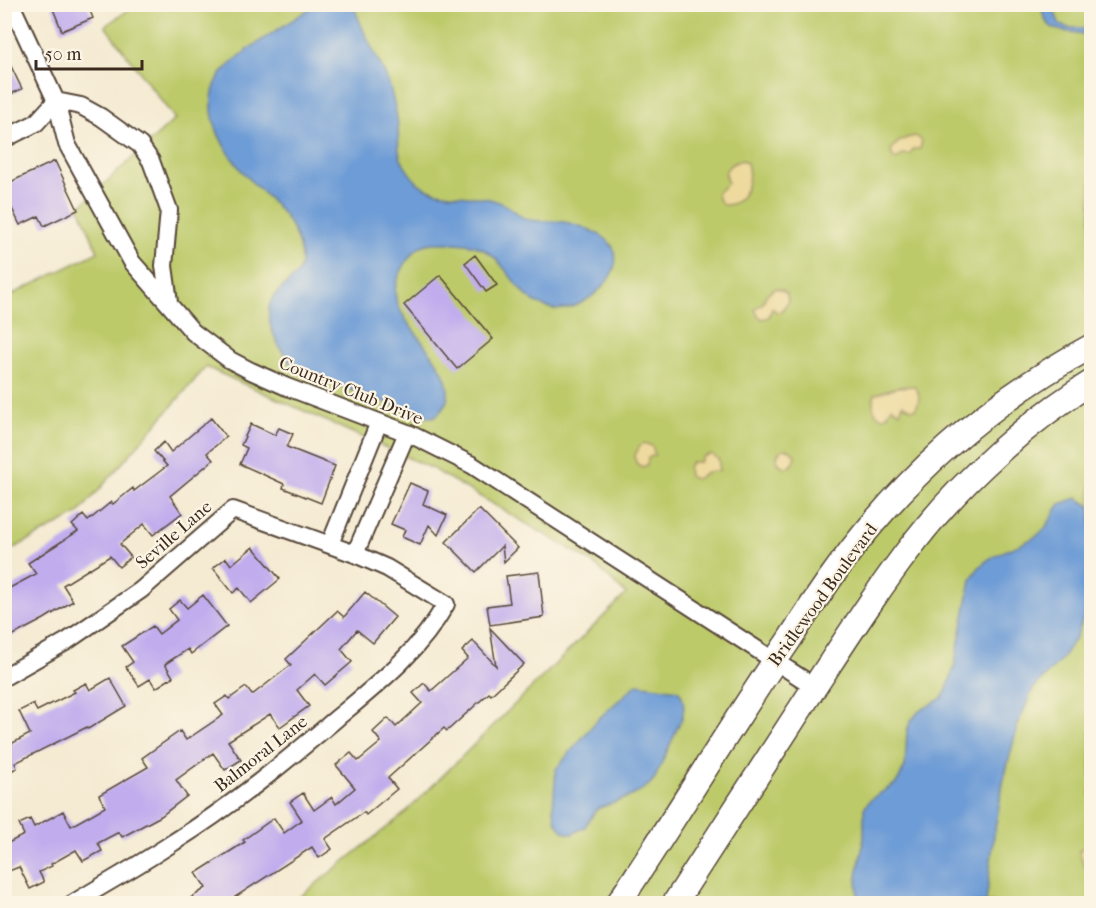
<svg xmlns="http://www.w3.org/2000/svg" width="1096" height="908" font-family="'IM FELL French Canon',serif">
<style>
.green{fill:#bdca6b;stroke:#7c7a44;stroke-width:1.5}
.sand{fill:#eeda9e;stroke:#94825e;stroke-width:1.5}
.water{fill:#6e9cd6;stroke:#54637a;stroke-width:1.5}
.building{fill:#c1aded}
.lines{fill:none;stroke-linecap:round;stroke-linejoin:round}
.minor-casing{stroke:#574739;stroke-width:20}
.secondary-casing{stroke:#574739;stroke-width:27}
.minor{stroke:#fff;stroke-width:16}
.secondary{stroke:#fff;stroke-width:24}
.labels{text-anchor:middle;dominant-baseline:central;stroke-width:4.5;stroke-linejoin:round;paint-order:stroke}
.street-label{font-size:18px;fill:#3b2a1e;stroke:#fcf5e5}
</style>
<rect width="100%" height="100%" fill="#fcf5e5"/>
<filter id="ink" filterUnits="userSpaceOnUse"><feTurbulence type="fractalNoise" baseFrequency=".0167" numOctaves="2"/><feDisplacementMap in="SourceGraphic" scale="12" xChannelSelector="R" yChannelSelector="G"/><feConvolveMatrix kernelMatrix="1 2 1 2 8 2 1 2 1" color-interpolation-filters="sRGB"/></filter>
<filter id="wash" filterUnits="userSpaceOnUse"><feTurbulence type="fractalNoise" baseFrequency=".008" numOctaves="4" result="noise"/><feDisplacementMap in="SourceGraphic" scale="24" xChannelSelector="R" yChannelSelector="G"/><feGaussianBlur stdDeviation="1.35" result="paint"/><feColorMatrix in="noise" values="0 0 0 0 0 0 0 0 0 0 0 0 0 0 0 0 0 1.4 0 .05"/><feComposite in="paint" operator="in"/></filter>
<g filter="url(#wash)">
<rect width="100%" height="100%" fill="#f5ebd3"/>
<!-- green -->
<path class="green" d="M136,5H1091V903H292L405,813L626,594L592,562L433,469L206,367L78,514L5,553V298L98,252L79,207L175,119L105,26Z"/>
<!-- sand -->
<path class="sand" d="M916,136L922,141L920,149H913L910,155L903,154L898,159L893,158L891,150C897,141 905,137 916,136Z
M742,160L747,163C752,181 745,206 723,205L718,199L717,193L728,183C721,170 729,164 742,160Z
M775,288L782,290L787,294L788,302L781,312H777L772,308L769,317L763,319L758,316L755,309L763,303L766,295Z
M913,386C921,391 920,402 915,409H911L903,404L900,412L892,407C887,411 890,418 881,417C871,412 872,403 875,394L897,387Z
M644,443L652,446L655,455L648,458L647,465L642,467L637,464L634,457L640,446Z
M777 458a9 9 0 1 1 18 0a9 9 0 1 1-18 0Z
M711,454L719,460V470C715,472 710,470 705,473C698,477 698,482 689,476L688,468L691,462H700L702,457Z
M1091,831V877C1089,874 1079,854 1079,851L1087,844V835Z"/>
<!-- water -->
<path class="water" d="M315,5H353C358,17 363,30 369,42C376,57 385,71 390,87C393,100 398,115 398,127C399,138 397,149 401,159C406,169 413,181 424,187C450,201 491,188 518,214C528,223 540,220 552,221C569,221 594,229 607,240C637,267 582,315 553,309C513,301 511,260 478,247C469,243 456,243 446,243C437,243 428,242 420,247C413,252 407,260 403,268C397,278 393,291 397,302C407,336 478,385 434,417L417,416L383,401L297,371C283,356 259,318 273,298C288,277 308,278 299,246C291,216 272,202 251,181C227,156 199,115 218,79C230,56 291,22 315,5Z
M1041,5H1052L1060,25L1069,28H1091V36C1066,27 1047,40 1041,5Z
M1077,498L1091,507V598L1076,637L1061,660L1033,689L1018,724L1003,783L994,835L986,903H858L857,876L864,838V808L871,799L895,784L899,779L905,766L907,730L911,721L919,711L942,698L946,692L954,668L971,580C984,551 1014,552 1039,534C1050,526 1052,514 1060,504Z
M637,684L678,690L682,696L684,708L682,718L655,778L649,785L634,795L597,809L584,828L572,834L567,833L562,830L556,821L553,807L556,769L598,719Z"/>
<g id="blocks">
<!-- building -->
<path class="building" d="M51,4H87L93,18L62,31Z
M4,52L22,89L4,97Z
M55,161L78,210L44,226L39,216L20,225L4,192V185Z
M475,255L497,285L486,292L465,263Z
M440,275L493,339L457,369L404,305Z
M211,418L226,437L207,453L213,460L170,496L182,513L153,535L144,524L120,544L131,557L119,567L110,556L63,585L73,601L44,619L4,640V591L36,574L28,563L78,531L72,525L83,515L88,521L111,502L113,504L133,488L134,491L167,466L154,451L164,442L171,452Z
M251,424L275,435L279,428L293,434L287,447L335,466L321,503L283,488L284,484L240,464L247,448L241,445Z
M410,483L428,491L423,504L447,515L438,535L429,525L420,545L402,537L405,530L391,524Z
M479,509L518,548L504,562L502,546L476,572L446,542Z
M253,547L280,579L251,603L239,588L233,593L213,568L226,558L231,565Z
M539,572L544,617L490,625L487,606L510,603L506,576Z
M365,592L395,617L373,643L357,630L341,649L352,662L325,685L315,674L297,690L309,706L280,727L270,714L228,741L241,760L225,770L213,753L176,780L187,796L161,816L122,837L119,832L98,843L102,851L83,861L76,850L51,864L52,866L39,872L44,882L30,889L19,867L4,873V845L24,835L19,824L30,819L34,827L63,811L71,826L105,807L99,795L148,767L142,758L180,731L186,740L223,715L215,704L227,696L229,699L246,687L252,695L291,665L286,659L337,611L344,617Z
M203,595L227,626L191,654L188,649L165,664L173,677L156,688L150,679L139,686L126,667L133,662L122,646L153,626L159,634L177,620L169,609L180,600L187,608Z
M490,628L524,664L491,695L489,693L447,731L444,728L388,778L397,789L366,815L364,812L325,839L332,849L319,858L312,847L226,903H183L206,888L196,873L245,842L243,840L274,818L284,833L302,820L290,802L303,793L314,810L332,797L336,804L355,788L336,765L351,753L358,761L381,742L373,732L388,718L396,727L422,703L413,693L424,683L431,691L468,658L462,651L473,641L496,666Z
M110,678L126,706L88,729L87,727L15,763L17,768L4,774V741L7,746L30,734L19,711L33,704L37,711L75,692L73,690L86,683L90,690Z"/>
</g>
</g>
<g filter="url(#ink)">
<use href="#blocks" fill-opacity="0" stroke="#574739" stroke-width="1.5"/>
<g class="lines">
<!-- minor casing -->
<g class="minor-casing">
<path id="minor" d="M11,4L56,101L67,144L132,262L193,332L230,360L251,371L287,387L410,434L472,465L815,687
M56,101L81,106L101,117L140,145L151,161L169,210L164,266L169,302
M4,139L36,123L56,101
M330,544L379,422
M355,554L407,433
M4,677L67,641L141,590L233,510L355,554L387,568L446,604C419,652 379,683 337,718C285,762 232,806 174,842C141,864 106,883 72,904"/>
</g>
<!-- secondary casing -->
<g class="secondary-casing">
<path id="secondary" d="M618,904C676,817 730,727 789,640C815,600 842,559 874,522C934,451 1009,391 1092,346
M674,904C719,835 763,766 808,697C843,644 877,590 916,540C961,482 1029,420 1092,382"/>
</g>
<!-- minor -->
<use href="#minor" class="minor"/>
<!-- secondary -->
<use href="#secondary" class="secondary"/>
</g>
</g>
<g class="labels">
<!-- street labels -->
<g class="street-label">
<text transform="translate(351 391) rotate(22)">Country Club Drive</text>
<text transform="translate(174 535) rotate(-41)">Seville Lane</text>
<text transform="translate(823 595) rotate(-54)">Bridlewood Boulevard</text>
<text transform="translate(261 754) rotate(-38)">Balmoral Lane</text>
</g>
</g>
<!-- margin -->
<rect width="1096" height="908" fill="none" stroke="#fcf5e5" stroke-width="24"/>
<!-- scale -->
<path d="M36 60v9h106v-9" fill="none" stroke="#3b2a1e" stroke-width="3"/>
<text x="45" y="60" font-size="18" fill="#3b2a1e" stroke="#fcf5e5" stroke-width="4.5" paint-order="stroke">50 m</text>
</svg>
